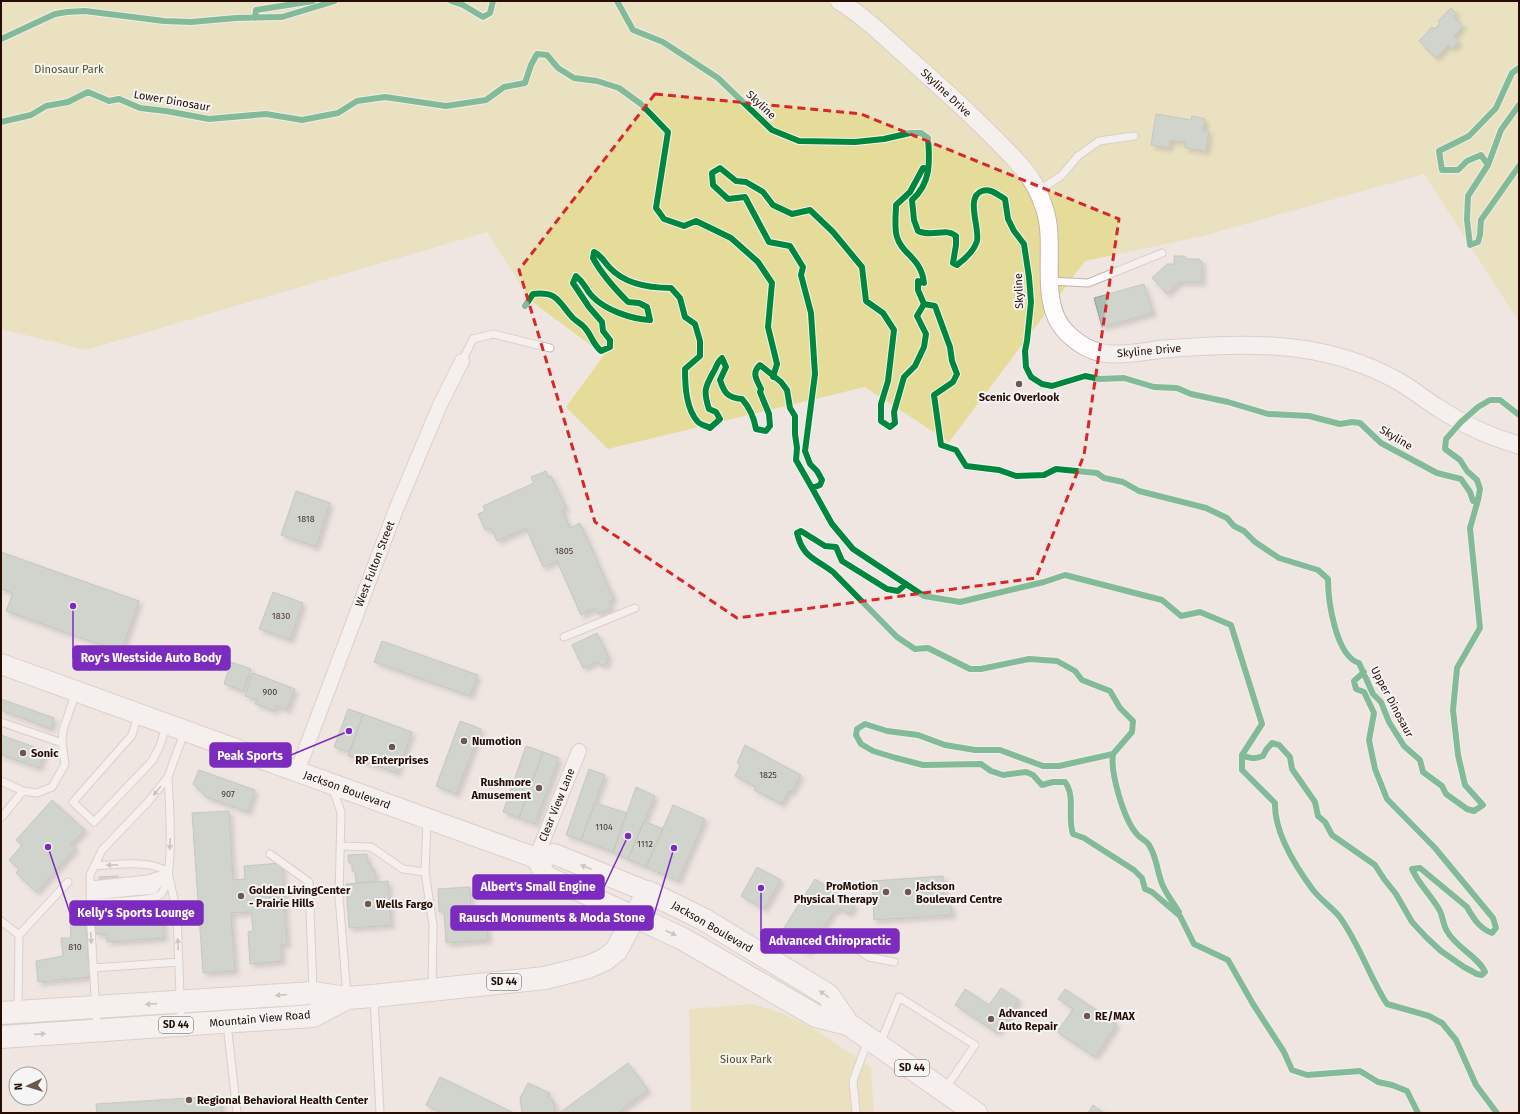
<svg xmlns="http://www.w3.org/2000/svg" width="1520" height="1114" font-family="'Fira Sans',sans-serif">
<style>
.green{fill:#e5dc9a}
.building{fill:#abbeb4;stroke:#95a29a;filter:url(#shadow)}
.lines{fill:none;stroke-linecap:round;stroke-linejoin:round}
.service-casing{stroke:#c5b3ab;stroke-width:9}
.minor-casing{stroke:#c5b3ab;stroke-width:16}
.tertiary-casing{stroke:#c5b3ab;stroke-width:19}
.secondary-casing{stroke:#c5b3ab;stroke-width:22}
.primary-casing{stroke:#c5b3ab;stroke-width:24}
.service{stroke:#fdfbfb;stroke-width:7}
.minor{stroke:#fdfbfb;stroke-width:14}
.tertiary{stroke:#fdfbfb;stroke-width:17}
.secondary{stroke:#fdfbfb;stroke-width:20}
.primary{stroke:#fdfbfb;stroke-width:22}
.cycleway-casing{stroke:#f5f5f5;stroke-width:8}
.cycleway{stroke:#00873e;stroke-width:6}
.oneway{fill:#a79b97}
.marked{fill:none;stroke:#d62828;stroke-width:3;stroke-dasharray:8 5;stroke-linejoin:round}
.poi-dot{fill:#6c5850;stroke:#f5f5f5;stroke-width:1.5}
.labels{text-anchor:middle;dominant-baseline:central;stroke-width:4;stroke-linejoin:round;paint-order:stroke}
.number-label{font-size:9px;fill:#47382e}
.shield{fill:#f5f5f5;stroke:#64524a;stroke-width:1}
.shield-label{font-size:10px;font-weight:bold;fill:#260c01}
.park-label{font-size:11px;fill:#534f18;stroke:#f5f5f5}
.street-label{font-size:11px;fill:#260c01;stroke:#f5f5f5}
.poi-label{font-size:11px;font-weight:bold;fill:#260c01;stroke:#f5f5f5;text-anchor:start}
.leader{fill:none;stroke:#7b2cbf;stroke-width:1.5}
.callout-dot{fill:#7b2cbf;stroke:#f5f5f5;stroke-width:1.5}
.callout{fill:#7b2cbf;stroke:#7b2cbf;stroke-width:1.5}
.callout-label{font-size:12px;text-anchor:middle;font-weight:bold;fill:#fff}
</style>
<defs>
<filter id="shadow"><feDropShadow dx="3.5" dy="3.5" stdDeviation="2" flood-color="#0004"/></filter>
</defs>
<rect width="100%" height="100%" fill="#efe6e2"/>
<!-- green -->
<path class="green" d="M1,1H1519V322L1424,174L1199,237L1085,261L949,442L865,387L608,449L566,407L604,355L531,301L487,232L86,350L1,329Z
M752,1004L784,1014L811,1027L871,1067L874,1113H691L689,1009Z"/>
<!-- building -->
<path class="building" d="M1451,8L1457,14L1453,17L1463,26L1454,36L1459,42L1452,49L1448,45L1436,58L1419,41L1432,27L1434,29L1440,23L1438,21Z
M1156,114L1191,120L1192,116L1205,119L1203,130L1209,131L1206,151L1185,148L1186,142L1170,140L1169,148L1151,145Z
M1174,256H1184L1187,259H1199L1202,262V282H1180L1167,294L1152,278L1167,264H1174Z
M1144,284L1153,313L1102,327L1094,298Z
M546,471L548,477L551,476L566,508L562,510L570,528L580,523L614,599L609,602L612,608L598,614L595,608L581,615L557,561L543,567L526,528L497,541L491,528L485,530L478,514L485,511L483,506L534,483L531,477Z
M296,491L330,503L316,547L281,535Z
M1,552L139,601L121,652L6,611L13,593L1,589Z
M273,592L303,603L290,640L259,629Z
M597,633L609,658L606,659L608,663L601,666L598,661L583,668L572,645Z
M382,641L478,675L470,696L374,662Z
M231,662L251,669L243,691L224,684Z
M253,673L295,689L287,710L276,706L275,711L255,704L257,700L245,696Z
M1,699L54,718L51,729L1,710Z
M348,709L363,714L350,752L334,747Z
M363,714L412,732L397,773L348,756Z
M460,721L481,729L456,794L436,786Z
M1,735L45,751L39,768L2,755L1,757Z
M745,745L801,775L792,792L789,791L782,804L754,790L756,787L735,776L740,765L737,763Z
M526,746L543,752L519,818L503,812Z
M543,752L559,758L535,824L519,818Z
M589,769L605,775L581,840L566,835Z
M199,770L255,790L248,812L206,797L193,784Z
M636,787L655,796L628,859L613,852Z
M52,800L85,830L71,844L76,848L36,892L16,873L19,869L9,860L22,845L16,840Z
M595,803L627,813L613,852L581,840Z
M673,805L705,819L678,881L646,867Z
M229,811L233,880L245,879L244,866L282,863L287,944L281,945L282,961L250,964L248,932L253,931L251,912L231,913L235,971L203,973L192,813Z
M644,821L663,829L646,867L628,859Z
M367,854V863H371V870H375V882L356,883L355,871H352V863H349L348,855Z
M757,867L781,880L764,909L741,896Z
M118,876V883L123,889V896H126V908L102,909L99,877Z
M943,876L944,904H951L952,915L874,920L872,881Z
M815,879L855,905L849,914L841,909L834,911L808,952L780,934Z
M388,881L391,925L349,928L346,884Z
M470,887L471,907L486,906L488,940L446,943L444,912H439L438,889Z
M148,906L149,916L163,915L164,938L107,942L106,934H96L94,910Z
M85,918L90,977L38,982L36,961L63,956L61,938H71L70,920Z
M1001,988L1019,1000L997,1033L955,1005L965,989L989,1005Z
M1065,989L1117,1024L1095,1057L1057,1032L1073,1009L1058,999Z
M628,1063L648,1090L617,1113H559Z
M440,1077L514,1113H442L426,1105Z
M528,1083L550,1093L548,1098L554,1101L555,1113H522L520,1098Z
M220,1096L222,1113H97L96,1104Z
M1093,1105L1104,1113H1088Z"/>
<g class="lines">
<!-- service casing -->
<g class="service-casing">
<path id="service" d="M1038,191L1061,176L1078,156L1099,141L1134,136
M1050,281L1088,283L1162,253
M462,361L473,339L493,334L550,348
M564,637L635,608
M138,716L132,735L73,802L94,822L152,761L160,746L166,726
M1,722L62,743
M1,781L23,791
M332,787L341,812L339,897L347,996
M1,818L23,791L37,793L52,787L65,764L62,743L63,730L76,692
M427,821L425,872L433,925L432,988
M340,846L371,847L403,869L425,872
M270,854L309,882L313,991
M94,866C116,865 149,859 168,872L177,914L181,1023
M90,885L148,879L160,875
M90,890L152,883L159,878
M90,896L154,890L166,874
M90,903C102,902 152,901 160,895C176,882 169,799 168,777
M1,921L19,935
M837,936L869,957L894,962
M93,968L179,962
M374,998L380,1113
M18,1011L19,935L68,882
M227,1024L237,1113
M97,1029L91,928L90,875L102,850L148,802L168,777L184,733
M880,1044L899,997L975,1045L945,1089
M856,1113L853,1081L868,1040"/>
</g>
<!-- minor casing -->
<g class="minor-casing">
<path id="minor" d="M297,772L395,512L439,407L462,361
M536,858L579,751"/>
</g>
<!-- tertiary casing -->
<g class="tertiary-casing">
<path id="tertiary" d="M839,1C864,16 885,37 906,56C944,90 987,128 1021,166C1032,178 1040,194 1045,210C1057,248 1037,302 1066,332C1078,344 1092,353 1110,354C1127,355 1147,351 1164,349C1200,346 1237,344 1273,346C1319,349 1363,360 1403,384C1415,391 1425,400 1437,407C1462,424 1490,437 1519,445"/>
</g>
<!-- secondary casing -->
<g class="secondary-casing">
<path id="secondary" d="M1,664L536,858L554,854L648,892
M536,858L546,876L636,917"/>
</g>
<!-- primary casing -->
<g class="primary-casing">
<path id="primary" d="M636,917L683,939L816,1016L848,1024L976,1113
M1,1013L313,993L347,998L373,996L545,978L588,967L604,960L616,951L648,892L703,919L828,995L848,1024
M1,1037L313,1016L347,998"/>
</g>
<!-- service -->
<use href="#service" class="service"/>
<!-- minor -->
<use href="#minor" class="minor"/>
<!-- tertiary -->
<use href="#tertiary" class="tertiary"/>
<!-- secondary -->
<use href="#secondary" class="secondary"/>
<!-- primary -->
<use href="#primary" class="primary"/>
<!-- cycleway casing -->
<g class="cycleway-casing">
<path id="cycleway" d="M451,1L463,5L483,17L490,13L493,1
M617,1L633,30L663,42L718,78L772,130L799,141L855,142L884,139L910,133H921L928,138C930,162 931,183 912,200L914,220L918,231C933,238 945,227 956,236V245L953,263L957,265C965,259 974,251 977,241C980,228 965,197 982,191C991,188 998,195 1005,199L1008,219L1014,231L1024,244L1029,277L1031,302L1027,341L1025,351L1026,367L1031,377L1042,384L1052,386L1085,376L1100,379L1124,378L1154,387L1177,388L1191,394L1228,402L1268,414L1309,416L1340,424L1352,422L1360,423L1381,443L1437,473L1461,479L1470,492L1473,501L1478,500L1480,489L1477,480L1467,471L1460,460L1445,449L1446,439L1461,422L1478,407L1490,400H1500L1519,415
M255,18L256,10L313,1
M1,39L55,14L67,12L85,11L164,21L191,22L236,18L282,17L335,1
M1519,105L1501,130L1488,165L1468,196L1467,220L1470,245L1478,242L1480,235L1481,220L1519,166
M1,122L31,115L46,106L68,102L88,92L109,101L119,99L140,108L166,111L209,119L266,114L302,120L338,113L357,101L385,97L446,106L486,100L504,87L525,83L531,65L537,54L547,55L558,68L574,78L597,81L619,88L641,104L668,132L656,208L664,219L684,226L696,221L731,238L758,262L772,283L768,327L777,364L773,377
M1488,165L1481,155L1467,161L1458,170H1442L1439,151L1469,136L1496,108L1512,73L1519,68
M924,304L935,306L950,347L952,361L957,374L953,382L934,395L941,445L956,450L966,466L999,470L1016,476L1044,475L1056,469L1097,473L1104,478L1123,482L1139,491L1206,508L1227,518L1234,526L1244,531L1255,542L1279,558L1318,570L1328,579C1328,602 1336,656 1359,663L1373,694L1381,702L1389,722L1404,746L1420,760L1423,772L1442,786L1446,794L1467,809L1474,811L1483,805L1465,785L1458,755L1453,710L1457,668L1480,628L1470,528L1478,500
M525,306L533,294C558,291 558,302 573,318C577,322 582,324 585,328C592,336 592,343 601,351L610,347V340L603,331L602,322L589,307L573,283L576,276C586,284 585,289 592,296C605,310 631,319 650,320L647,307L639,303L628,302C614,288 602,275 593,258L594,252C602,256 604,262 610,268C625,284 649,288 671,288L680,298L685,317L695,324L700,341V356L685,369C685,386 686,409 698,422C701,425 707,426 710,428L720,419L716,412L709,409C703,391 705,387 714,371C717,366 717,362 722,358L726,367L720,380C724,392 727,398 742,399C750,408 754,417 756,429L766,431L770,426L769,414L760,392L761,389C757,380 751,373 760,365L781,382L787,390L790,408L795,416V434L797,448L796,460L812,488L820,485L822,480L817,471L810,464L805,451L815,374L811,313L801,275L803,267L790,246L769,242L745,197L728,199L713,185L712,173L720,168L736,181L746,182L763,192L773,205L792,214L810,210L833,232L862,267L866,301L883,313L894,330L888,381L881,404V421L890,427L895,423L894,412L904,377L915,366L924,347L926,334L917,316L924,304L918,290V281L924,283C921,257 902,255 897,237C894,228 896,214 896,205L910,192L923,168L927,169
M812,488L832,524L853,549L924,596L960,602L1044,582L1065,575L1162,600L1181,616L1200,612L1231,625L1262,724L1242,755C1250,759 1255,759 1263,756L1266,750L1272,743L1279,745L1290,757L1292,769L1315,802L1318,816L1325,822L1332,835L1375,865L1384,879L1396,894L1412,922L1427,938L1441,951L1464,967L1477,974L1482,975L1485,972C1479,957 1455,947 1447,931C1443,925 1443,917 1440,911C1432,896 1419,885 1412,869L1420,868L1467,907C1473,918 1480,929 1492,933L1496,928L1493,918L1435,848L1387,799L1375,769L1369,740L1374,713L1364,692L1356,689L1354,681L1364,672
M906,584L898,591L887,589L842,561L836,547L825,546L801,531L797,533C803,558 815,558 833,572L897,637L915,649L928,648L970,669H981L1029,659L1057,661L1075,671L1082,680L1110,691L1120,708L1133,721L1132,732L1113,754L1059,766H1043L1000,750H975L945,745L918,735L887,731L865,724L857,729L856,735L861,744L873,751L896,758L923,765L981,764L991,771L1003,775L1026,772L1033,775L1042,785L1053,782H1065C1076,797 1067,817 1073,834L1084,838L1134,870L1142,878L1145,889L1152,892L1180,916L1194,944L1228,960L1253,1004L1284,1052L1292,1070L1307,1075L1360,1071L1378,1082L1392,1085L1407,1091L1418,1113
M1113,754C1110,773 1124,819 1136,833C1139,838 1146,840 1149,845C1157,857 1157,873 1163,886C1167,895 1174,904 1179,912
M1242,755V770L1275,803C1274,832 1296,867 1313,890C1321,900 1331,907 1339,916C1359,943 1369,976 1387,1004L1429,1016L1442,1023L1456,1040L1476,1085L1497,1113"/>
</g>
<!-- cycleway -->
<use href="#cycleway" class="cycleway"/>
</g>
<!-- one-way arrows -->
<defs><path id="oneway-solid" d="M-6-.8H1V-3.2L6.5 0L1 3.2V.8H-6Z"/></defs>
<g class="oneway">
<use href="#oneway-solid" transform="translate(157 791) rotate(129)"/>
<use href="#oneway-solid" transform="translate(170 844) rotate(93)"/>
<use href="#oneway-solid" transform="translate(112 865) rotate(177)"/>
<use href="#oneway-solid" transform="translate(586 867) rotate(-159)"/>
<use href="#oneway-solid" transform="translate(671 933) rotate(25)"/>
<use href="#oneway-solid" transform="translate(91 938) rotate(87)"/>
<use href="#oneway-solid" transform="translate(178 944) rotate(-93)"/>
<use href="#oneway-solid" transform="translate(824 994) rotate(-144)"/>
<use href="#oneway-solid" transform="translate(281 995) rotate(176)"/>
<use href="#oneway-solid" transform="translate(151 1004) rotate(176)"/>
<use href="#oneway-solid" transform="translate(40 1034) rotate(-4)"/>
</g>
<!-- marked area -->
<path d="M0 0H1520V1114H0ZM655,94L861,114L1119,219L1084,455L1036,578L737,618L595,522L519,270Z" fill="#efe6e2" fill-opacity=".55" fill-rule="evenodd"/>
<path class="marked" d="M655,94L861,114L1119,219L1084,455L1036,578L737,618L595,522L519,270Z"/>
<!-- markers -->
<g class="poi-dot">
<circle cx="1019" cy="384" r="4"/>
<circle cx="464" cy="741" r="4"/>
<circle cx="392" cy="747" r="4"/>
<circle cx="23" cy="753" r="4"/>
<circle cx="539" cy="788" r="4"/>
<circle cx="886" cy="892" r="4"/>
<circle cx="908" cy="892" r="4"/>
<circle cx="241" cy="896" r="4"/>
<circle cx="368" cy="904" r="4"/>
<circle cx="1087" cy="1016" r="4"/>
<circle cx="991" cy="1019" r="4"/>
<circle cx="189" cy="1100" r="4"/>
</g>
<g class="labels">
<!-- number labels -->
<g class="number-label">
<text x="306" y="519">1818</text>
<text x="564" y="551">1805</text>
<text x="281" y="616">1830</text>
<text x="270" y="692">900</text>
<text x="768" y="775">1825</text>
<text x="228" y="794">907</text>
<text x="604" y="827">1104</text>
<text x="645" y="844">1112</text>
<text x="75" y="947">810</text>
</g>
<!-- shield labels -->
<g class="shield">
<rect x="487" y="974" width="34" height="16" rx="3"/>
<rect x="159" y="1017" width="34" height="16" rx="3"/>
<rect x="895" y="1060" width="34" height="16" rx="3"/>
</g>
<g class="shield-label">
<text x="504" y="982">SD 44</text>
<text x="176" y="1025">SD 44</text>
<text x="912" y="1068">SD 44</text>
</g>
<!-- park labels -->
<g class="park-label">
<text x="69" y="69">Dinosaur Park</text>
<text x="746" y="1059">Sioux Park</text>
</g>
<!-- street labels -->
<g class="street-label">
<text transform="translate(946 93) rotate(43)">Skyline Drive</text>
<text transform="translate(172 101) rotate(10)">Lower Dinosaur</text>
<text transform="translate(761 105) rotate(43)">Skyline</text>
<text transform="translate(1019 291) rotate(-92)">Skyline</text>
<text transform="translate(1149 351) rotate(-5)">Skyline Drive</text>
<text transform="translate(1396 438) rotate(31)">Skyline</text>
<text transform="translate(375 564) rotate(-69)">West Fulton Street</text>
<text transform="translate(1392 702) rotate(62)">Upper Dinosaur</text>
<text transform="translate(347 790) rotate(20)">Jackson Boulevard</text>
<text transform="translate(557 805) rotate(-68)">Clear View Lane</text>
<text transform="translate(712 927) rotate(30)">Jackson Boulevard</text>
<text transform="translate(260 1019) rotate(-5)">Mountain View Road</text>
</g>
<!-- poi labels -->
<g class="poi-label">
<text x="1019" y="397" text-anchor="middle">Scenic Overlook</text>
<text x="472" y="741">Numotion</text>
<text x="31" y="753">Sonic</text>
<text x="392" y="760" text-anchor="middle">RP Enterprises</text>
<text x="531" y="782" text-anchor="end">Rushmore<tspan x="531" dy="13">Amusement</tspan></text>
<text x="878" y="886" text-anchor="end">ProMotion<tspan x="878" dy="13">Physical Therapy</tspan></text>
<text x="916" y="886">Jackson<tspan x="916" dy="13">Boulevard Centre</tspan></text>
<text x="249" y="890">Golden LivingCenter<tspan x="249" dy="13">- Prairie Hills</tspan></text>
<text x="376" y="904">Wells Fargo</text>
<text x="999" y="1013">Advanced<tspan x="999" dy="13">Auto Repair</tspan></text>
<text x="1095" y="1016">RE/MAX</text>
<text x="197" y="1100">Regional Behavioral Health Center</text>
</g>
</g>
<!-- callouts -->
<path class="leader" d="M73 606L73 658M349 731L291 755M628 836L604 887M48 847L70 913M674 848L653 918M761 888L761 941"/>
<g class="callout-dot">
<circle cx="73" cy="606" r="4"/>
<circle cx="349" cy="731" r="4"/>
<circle cx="628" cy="836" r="4"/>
<circle cx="48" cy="847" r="4"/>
<circle cx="674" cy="848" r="4"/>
<circle cx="761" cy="888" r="4"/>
</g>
<g class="callout">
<rect x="73" y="646" width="157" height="24" rx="4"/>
<rect x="210" y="743" width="81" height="24" rx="4"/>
<rect x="473" y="875" width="131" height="24" rx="4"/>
<rect x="70" y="901" width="133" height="24" rx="4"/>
<rect x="451" y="906" width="202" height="24" rx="4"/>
<rect x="761" y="929" width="138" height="24" rx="4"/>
</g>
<g class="callout-label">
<text x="151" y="662">Roy's Westside Auto Body</text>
<text x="250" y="760">Peak Sports</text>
<text x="538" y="891">Albert's Small Engine</text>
<text x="136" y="917">Kelly's Sports Lounge</text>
<text x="552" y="922">Rausch Monuments &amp; Moda Stone</text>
<text x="830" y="945">Advanced Chiropractic</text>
</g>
<!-- border -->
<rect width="1520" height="1114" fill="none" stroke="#260c01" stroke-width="4"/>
<!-- north arrow -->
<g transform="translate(28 1086) rotate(266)"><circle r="19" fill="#f5f5f5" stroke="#a29893"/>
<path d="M0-3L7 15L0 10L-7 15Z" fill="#6c5850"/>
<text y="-6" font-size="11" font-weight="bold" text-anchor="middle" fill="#260c01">N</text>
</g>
</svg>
